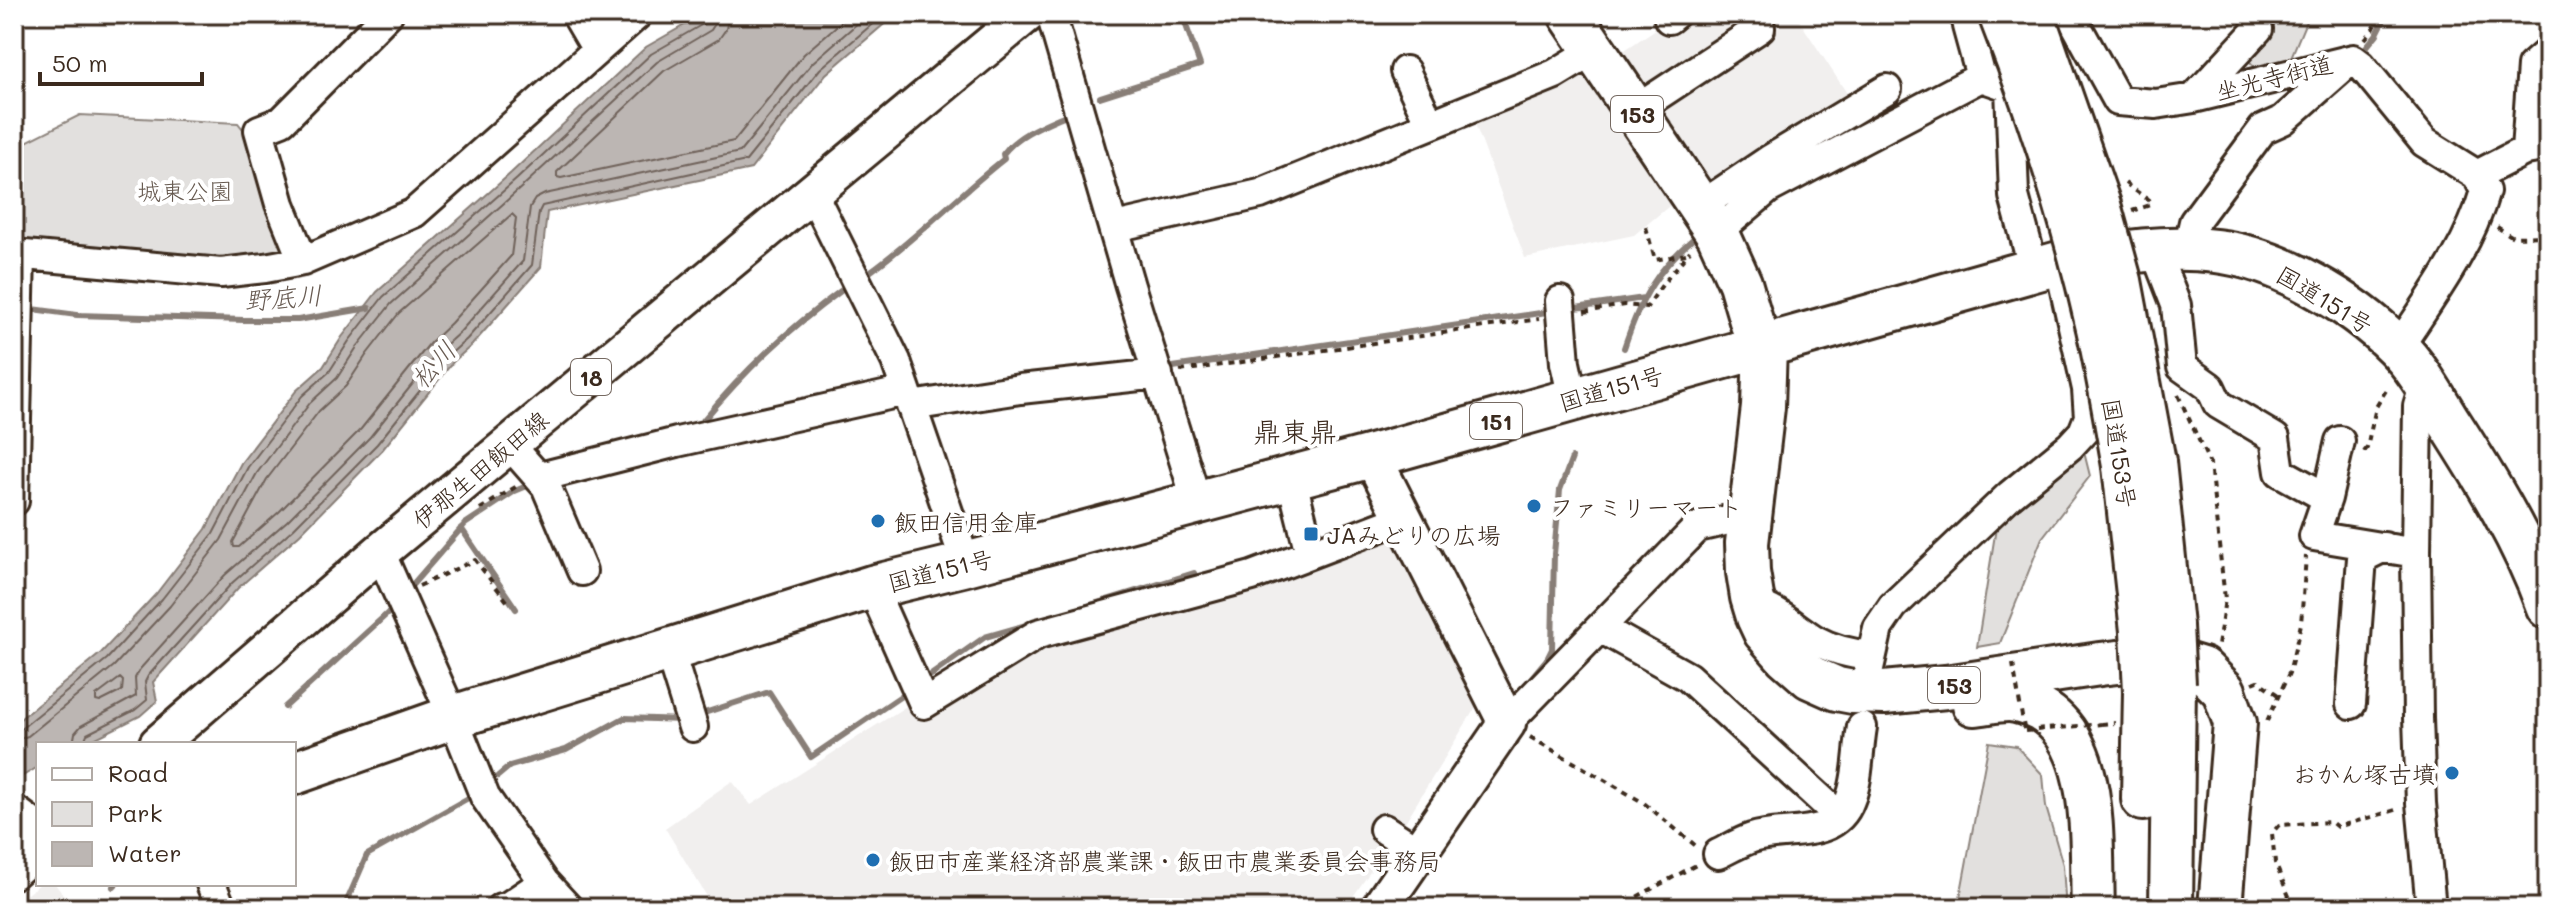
<svg xmlns="http://www.w3.org/2000/svg" width="2562" height="922" font-family="Mali,'Klee One',sans-serif">
<style>
.built{fill:#f1efee}
.green{fill:#e2e0de;stroke:#8e857e;stroke-width:2}
.water{fill:#bcb6b3;stroke:#887e77;stroke-width:2}
.lines{fill:none;stroke-linecap:round;stroke-linejoin:round}
.shore{stroke:#6f625a;stroke-width:2}
.stream{stroke:#887e77;stroke-width:6}
.minor-casing{stroke:#3b2a1e;stroke-width:34}
.major-casing{stroke:#3b2a1e;stroke-width:42}
.highway-casing{stroke:#3b2a1e;stroke-width:48}
.path{stroke:#3b2a1e;stroke-width:4;stroke-dasharray:6 6;stroke-linecap:butt}
.minor{stroke:#fff;stroke-width:28}
.major{stroke:#fff;stroke-width:36}
.highway{stroke:#fff;stroke-width:42}
.highway-bridge-casing{stroke:#3b2a1e;stroke-width:48;stroke-linecap:butt}
.path-bridge{stroke:#3b2a1e;stroke-width:4;stroke-dasharray:6 6;stroke-linecap:butt}
.highway-bridge{stroke:#fff;stroke-width:42}
.poi-dot{fill:#1f6fb2;stroke:#fff;stroke-width:3}
.labels{text-anchor:middle;dominant-baseline:central;stroke-width:8;stroke-linejoin:round;paint-order:stroke}
.shield{fill:#fff;stroke:#766a62;stroke-width:2}
.shield-label{font-size:22px;font-weight:bold;fill:#3b2a1e}
.street-label{font-size:24px;fill:#3b2a1e;stroke:#fff}
.park-label{font-size:24px;fill:#65584e;stroke:#fff}
.poi-label{font-size:24px;fill:#3b2a1e;stroke:#fff;text-anchor:start}
.water-label{font-size:26px;font-style:italic;fill:#685b52;stroke:#fff}
.quarter-label{font-size:28px;fill:#3b2a1e;stroke:#fff}
</style>
<rect width="100%" height="100%" fill="#fff"/>
<filter id="ink" filterUnits="userSpaceOnUse"><feTurbulence type="fractalNoise" baseFrequency=".0125" numOctaves="2"/><feDisplacementMap in="SourceGraphic" scale="16" xChannelSelector="R" yChannelSelector="G"/><feConvolveMatrix kernelMatrix="1 2 1 2 8 2 1 2 1" color-interpolation-filters="sRGB"/></filter>
<g filter="url(#ink)">
<!-- built -->
<path class="built" d="M1678,14H1795L1850,98L1703,190L1613,58Z
M1589,65L1679,198L1634,235L1525,258L1471,113Z
M1393,527L1482,697L1407,819L1345,908H702L709,900L665,828L732,781L751,805L905,707L919,710L1043,639Z
M40,884H55L73,908H14V904Z"/>
<!-- green -->
<path class="green" d="M2272,14H2311L2307,19L2290,60L2256,68L2246,58Z
M80,115L238,123L250,138L290,248L283,255L218,264L14,245V148Z
M2084,452L2090,476L2042,538L2000,643L1977,647L1996,528Z
M1989,742L2016,746L2043,775L2046,807L2063,865L2065,897L2063,908H1958Z"/>
<!-- water -->
<path class="water" d="M704,14H896L826,74L751,169L547,212L541,267L472,345L453,362L383,449L300,534L238,588L153,682L157,701L140,716L84,744H38V767L14,781V724L101,653L156,594L206,529L241,463L296,391L323,367L342,337L377,292L511,173L646,47Z"/>
<g class="lines">
<!-- shore -->
<path class="shore" d="M729,14L726,29L719,39L664,71L557,172V177L561,178L734,141L804,54L850,14
M512,214L516,218L511,256L451,323L430,343L361,429L279,512L239,547H234L233,542L267,479L319,411L346,386L367,354L399,313Z
M120,678L123,681L122,691L100,702L96,701V696Z
M14,729L22,728L107,659L162,599L213,534L248,467L302,396L329,372L349,341L383,297L517,179L651,54L703,24L707,14
M14,740L28,736L114,666L170,606L221,540L257,473L310,403L337,378L357,347L391,304L523,186L657,62L711,30L716,22L717,14
M73,744L75,733L81,726L136,696L135,678L140,669L225,575L287,521L370,437L439,351L460,332L523,261L530,207L535,199L545,194L740,152L813,62L868,14
M83,744L87,734L135,710L147,700L145,682L148,676L232,583L294,528L377,444L447,357L467,339L532,265L539,212L542,206L746,161L820,69L884,14"/>
<!-- stream -->
<path class="stream" d="M2363,51L2377,34L2387,14
M1100,97L1200,65L1182,14
M871,271C918,237 958,195 1004,159L1003,154C1019,133 1046,124 1070,113
M25,308L77,315L244,320H298L369,308
M1569,309L1644,298
M1624,348C1641,297 1657,268 1700,233
M1166,368L1554,311
M701,423C745,370 786,331 842,290
M461,528L516,609
M413,584L465,524L515,491L534,483
M1071,611L1194,573
M931,675L985,637L1033,623
M1527,683L1547,659L1552,649L1554,554L1560,490L1572,458
M285,707L388,613
M698,715L769,692L811,757L901,696
M498,776L510,766L566,750L624,718L684,720
M113,887L116,884
M344,908L367,855L470,797"/>
<!-- minor casing -->
<g class="minor-casing">
<path id="minor" d="M576,14L597,50
M1051,14L1130,286L1197,502
M2070,14L2118,101L2156,104L2194,98L2353,59L2361,65L2424,142L2477,175L2485,191C2469,248 2430,299 2398,348
M1669,19L1675,14
M1967,26L1981,77L2010,87L2014,196L2028,248
M1405,71L1430,124
M2195,97L2258,29L2255,14
M1634,111L1760,28L1758,14
M2526,150L2532,66L2548,52
M2477,175L2526,150L2548,146
M812,192L896,361L966,564
M1699,207L1769,160L1887,89
M1115,227L1260,194L1555,74L1593,51
M1718,234L1729,222L1768,189L1981,77
M2154,248L2176,305L2182,367L2210,387L2218,404L2275,438L2280,472L2327,498
M2188,248L2194,222L2263,129L2283,120L2351,60
M14,254L221,273L265,268L303,261L414,213L638,14
M303,261L280,204L259,130L282,121L388,14
M1560,301L1565,363L1573,399
M2425,383L2418,406L2416,553L2418,718L2421,803L2431,908
M911,406L1020,389L1158,374
M2340,441L2327,498L2314,536L2416,553
M510,445L546,486L582,571
M540,477L677,442L906,391
M1291,477L1310,553
M14,501L20,255
M380,552L453,717L485,797L544,882L568,908
M872,587L924,704L1038,634L1252,576L1404,518
M1754,604C1778,610 1794,627 1815,640C1831,649 1852,654 1871,656
M1604,626L1611,634L1688,677L1839,816
M669,650L693,727
M1866,682L1878,628L1893,606L2010,495L2070,446L2083,432L2089,417L2087,389L2059,263
M2351,704L2362,558L2384,547
M1507,723L1698,527L1728,520
M1384,829L1418,851
M1718,854C1729,849 1740,842 1752,838C1784,827 1835,842 1850,800C1859,778 1858,750 1862,727
M14,874L38,853
M211,884L221,908
M501,908L507,907L544,882"/>
</g>
<!-- major casing -->
<g class="major-casing">
<path id="major" d="M1372,456L1507,723L1380,908
M158,744L380,552L1027,14"/>
</g>
<!-- highway casing -->
<g class="highway-casing">
<path id="highway" d="M1570,14L1718,234L1740,283L1752,324L1765,346L1763,407L1747,543L1748,572L1752,597L1758,617L1765,632L1786,656L1810,677L1837,689L1853,692L1884,693L1946,687L2100,664L2162,657L2202,669L2224,691L2235,723L2220,908
M2154,462L2171,626
M2124,466L2142,631
M1974,704C1987,703 2004,698 2017,701C2103,720 2090,841 2093,908
M294,773L453,717L872,587L966,564L1372,456L2059,263C2112,254 2162,244 2216,251C2278,258 2352,302 2396,346C2417,367 2432,394 2448,420C2486,479 2524,541 2548,607
M2143,799L2145,691
M14,818L38,836
M2171,908L2174,684"/>
</g>
<!-- path -->
<path class="path" d="M2365,39L2373,30L2381,14
M1646,227L1655,260L1686,254
M2497,227L2513,237L2548,236
M1584,312L1624,305L1647,307L1662,285L1690,251
M1180,371L1539,319
M2178,395L2210,464L2225,599L2218,646
M2364,452L2367,448L2376,407L2388,387
M480,509L517,486
M419,586L475,560L510,605
M2253,683L2258,681L2278,695
M2267,721L2289,673L2301,624L2306,556
M2101,724L2115,723
M1530,737L1644,803L1696,846
M1616,908L1698,864
M2294,908L2275,863L2272,833L2279,825L2331,822L2337,827L2399,809"/>
<!-- minor -->
<use href="#minor" class="minor"/>
<!-- major -->
<use href="#major" class="major"/>
<!-- highway -->
<use href="#highway" class="highway"/>
<!-- highway-bridge casing -->
<g class="highway-bridge-casing">
<path id="highway-bridge" d="M2000,14C2040,116 2074,221 2098,328C2108,374 2116,420 2124,466
M2032,14L2099,205L2120,281L2154,462
M2171,626L2174,684
M2142,631L2145,691"/>
</g>
<!-- path-bridge -->
<path class="path-bridge" d="M2125,183L2150,201V205L2132,211
M2013,664L2025,734
M2025,731L2101,724"/>
<!-- highway-bridge -->
<use href="#highway-bridge" class="highway-bridge"/>
</g>
</g>
<!-- markers -->
<g class="poi-dot">
<circle cx="1534" cy="506" r="8"/>
<circle cx="878" cy="521" r="8"/>
<rect x="1303" y="526" width="16" height="16" rx="4"/>
<circle cx="2452" cy="773" r="8"/>
<circle cx="873" cy="860" r="8"/>
</g>
<g class="labels">
<!-- shield labels -->
<g class="shield">
<rect x="1611" y="96" width="52" height="36" rx="6"/>
<rect x="571" y="359" width="40" height="36" rx="6"/>
<rect x="1470" y="403" width="52" height="36" rx="6"/>
<rect x="1928" y="667" width="52" height="36" rx="6"/>
</g>
<g class="shield-label">
<text x="1637" y="114">153</text>
<text x="591" y="377">18</text>
<text x="1496" y="421">151</text>
<text x="1954" y="685">153</text>
</g>
<!-- street labels -->
<g class="street-label">
<text transform="translate(2274 77) rotate(-14)">坐光寺街道</text>
<text transform="translate(2325 299) rotate(31)">国道151号</text>
<text transform="translate(1611 388) rotate(-16)">国道151号</text>
<text transform="translate(2120 453) rotate(81)">国道153号</text>
<text transform="translate(480 469) rotate(-40)">伊那生田飯田線</text>
<text transform="translate(940 570) rotate(-14)">国道151号</text>
</g>
<!-- park labels -->
<g class="park-label">
<text x="185" y="190">城東公園</text>
</g>
<!-- poi labels -->
<g class="poi-label">
<text x="1550" y="506">ファミリーマート</text>
<text x="894" y="521">飯田信用金庫</text>
<text x="1327" y="534">JAみどりの広場</text>
<text x="2436" y="773" text-anchor="end">おかん塚古墳</text>
<text x="889" y="860">飯田市産業経済部農業課・飯田市農業委員会事務局</text>
</g>
<!-- water labels -->
<g class="water-label">
<text transform="translate(283 297) rotate(-4)">野底川</text>
<text transform="translate(433 364) rotate(-48)">松川</text>
</g>
<!-- quarter labels -->
<g class="quarter-label">
<text x="1295" y="431">鼎東鼎</text>
</g>
</g>
<!-- margin -->
<rect width="2562" height="922" fill="none" stroke="#fff" stroke-width="48"/>
<rect x="24" y="24" width="2514" height="874" fill="none" stroke="#3b2a1e" stroke-width="3" filter="url(#ink)"/>
<!-- legend -->
<rect x="36" y="742" width="260" height="144" fill="#ffffff" stroke="#b1aaa5" stroke-width="2"/>
<rect x="52" y="768" width="40" height="12" fill="#ffffff" stroke="#b1aaa5" stroke-width="2"/>
<text x="108" y="782" font-size="24" fill="#3b2a1e">Road</text>
<rect x="52" y="802" width="40" height="24" fill="#e2e0de" stroke="#b1aaa5" stroke-width="2"/>
<text x="108" y="822" font-size="24" fill="#3b2a1e">Park</text>
<rect x="52" y="842" width="40" height="24" fill="#bcb6b3" stroke="#b1aaa5" stroke-width="2"/>
<text x="108" y="862" font-size="24" fill="#3b2a1e">Water</text>
<!-- scale -->
<path d="M40 72v12h162v-12" fill="none" stroke="#3b2a1e" stroke-width="4"/>
<text x="52" y="72" font-size="24" fill="#3b2a1e" stroke="#ffffff" stroke-width="6" paint-order="stroke">50 m</text>
</svg>
